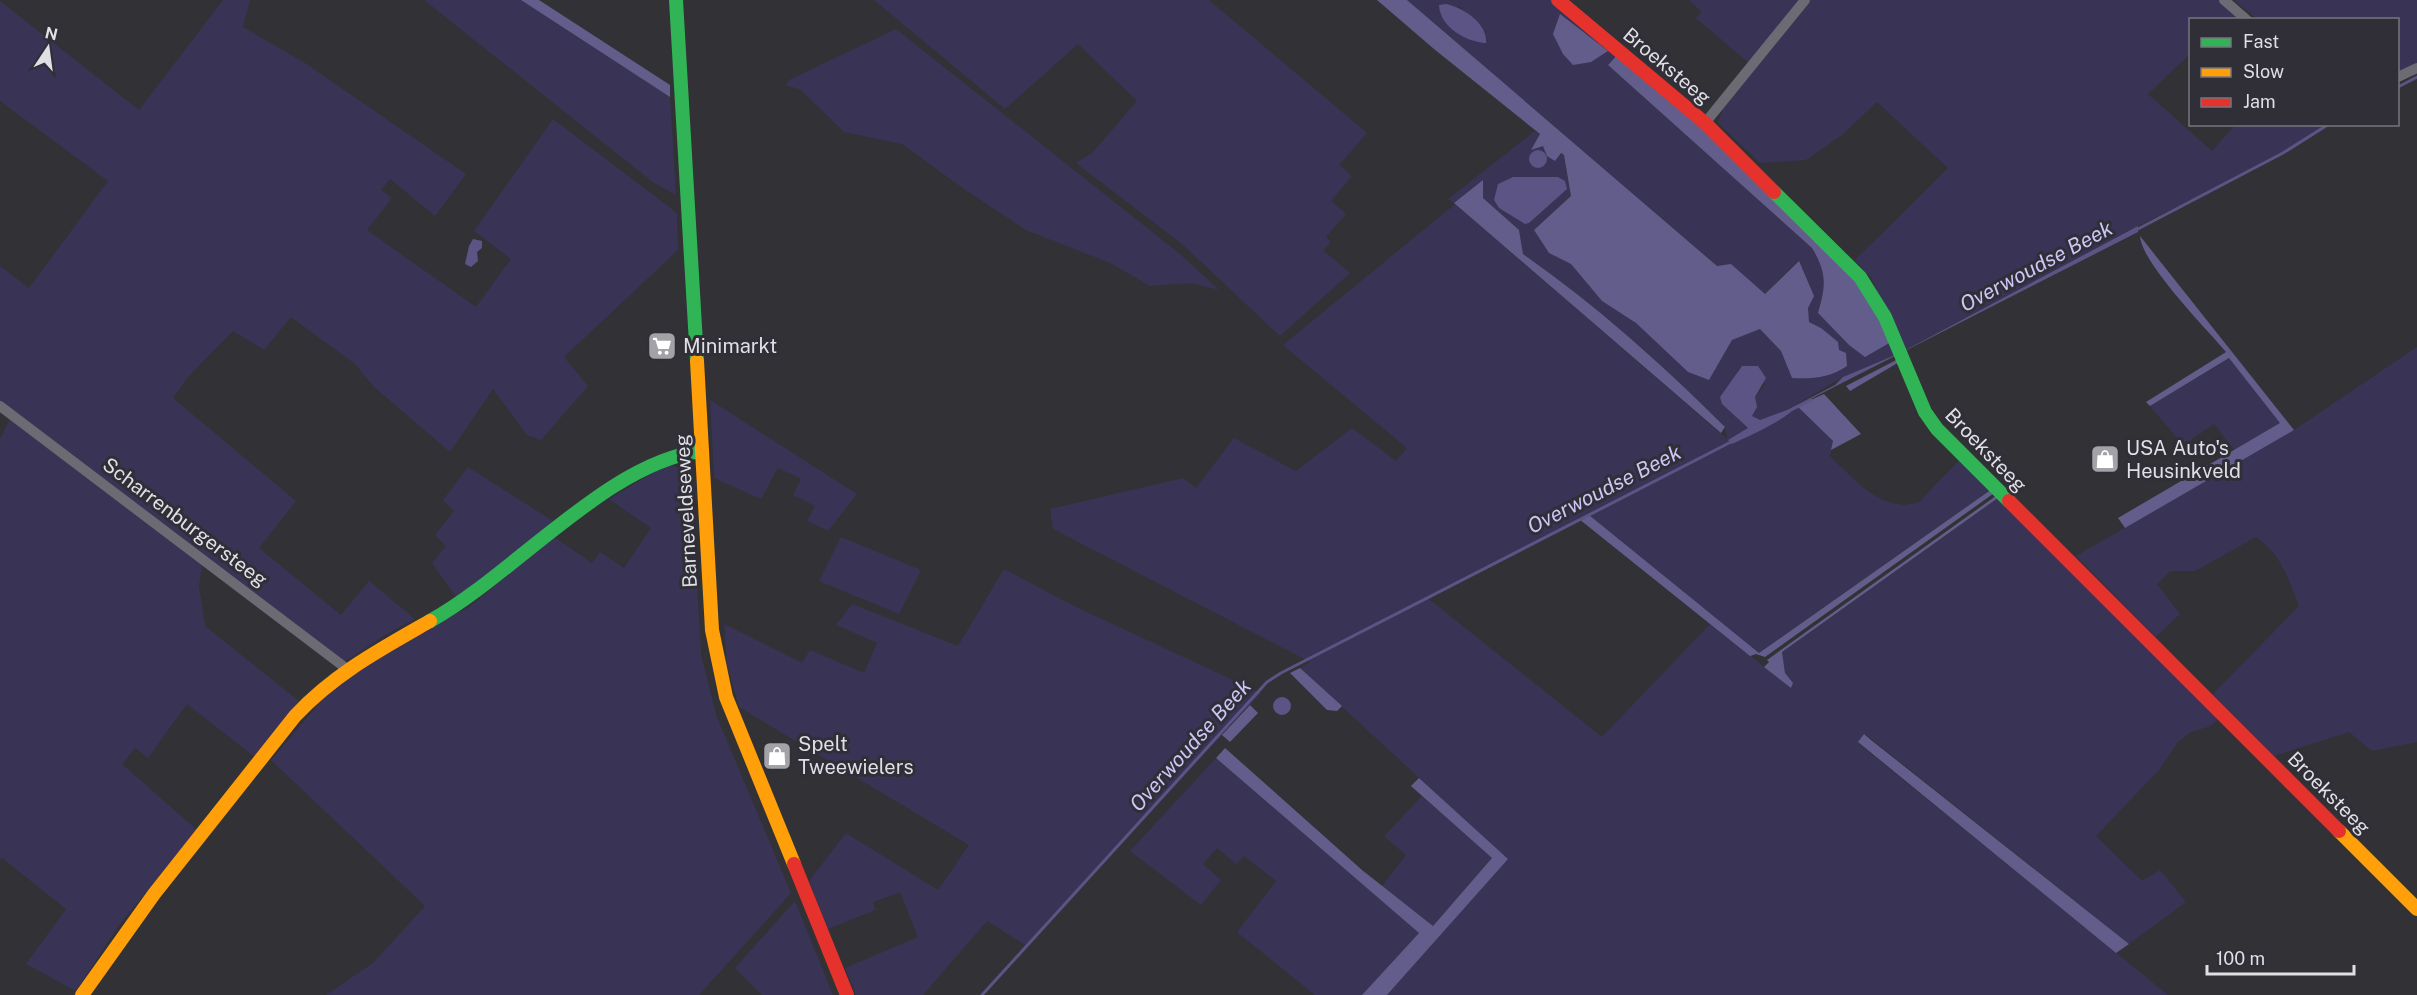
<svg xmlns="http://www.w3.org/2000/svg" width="2417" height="995" font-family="'Public Sans',sans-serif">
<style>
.green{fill:#393455;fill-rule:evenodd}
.forest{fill:#635d8b}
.water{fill:#5b5484}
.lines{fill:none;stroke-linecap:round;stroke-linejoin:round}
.stream{stroke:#5b5484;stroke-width:3}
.street{stroke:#6c6b73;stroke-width:10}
.fast{stroke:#30b455;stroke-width:14}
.slow{stroke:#ff9f0a;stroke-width:14}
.jam{stroke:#e5322d;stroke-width:14}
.labels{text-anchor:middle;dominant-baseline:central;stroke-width:6;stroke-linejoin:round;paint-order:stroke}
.street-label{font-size:20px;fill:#dfdfe4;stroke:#302f38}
.poi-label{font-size:20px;fill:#dfdfe4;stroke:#302f38;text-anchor:start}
.water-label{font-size:21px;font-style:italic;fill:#cbc6f6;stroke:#302f38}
</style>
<rect width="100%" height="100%" fill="#313136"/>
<!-- green -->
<path class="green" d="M223,0H250L243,27L305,63L466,174L435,216L390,179L381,190L392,198L367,230L476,307L511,259L474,231L553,119L677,213L678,250L564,357L588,386L541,440L527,435L493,389L450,452L374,387L355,364L291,317L264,350L233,331L188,377L173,398L296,501L259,548L341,615L369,581L415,619L385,635L343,663L0,403V266L29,288L108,181L0,101V1L139,110Z
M424,0H521L670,97L676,195L654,183Z
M874,0H1209L1367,133L1339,165L1352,176L1331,201L1346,214L1326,237L1331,242L1323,250L1350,273L1280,336L1182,244L1076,163L1093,152L1137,101L1078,44L1005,109Z
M1407,0H1554L1619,53L1608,65L1812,248C1827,273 1826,285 1818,313L1849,345L1891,342L1900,353L1843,377L1787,410L1760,420L1752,416L1755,397L1765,384L1742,366L1738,370L1735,379L1724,390L1728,409L1748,429L1728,440C1749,436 1784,422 1797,406L1833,442L1830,456C1853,478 1883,515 1919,502L1963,456L1992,489L1759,653L1589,515L1429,599L1602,737L1710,624L1791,688L1793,683L1785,673L1782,652L2002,495L2220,718L2211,726L2191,732L2178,742L2158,771L2096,836L2142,881L2160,870L2186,902L2129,944L1865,734L1858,743L2168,995H1387L1507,859L1300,668L1310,662L1053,529L1050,509L1183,478L1196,488L1234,438L1296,471L1352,428L1396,461L1407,448L1283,345L1455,204L1727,439L1725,427C1662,364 1596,305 1523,254L1519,230L1483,198L1482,181L1454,203L1448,199L1535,131L1540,135L1532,149L1543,145L1564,155L1571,196L1534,230L1549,253L1571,264L1602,301L1636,323L1688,372L1709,380L1732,340L1760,329L1781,351L1792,378L1838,350L1821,328L1809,322L1798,261L1765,294L1731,265L1717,266ZM1440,5L1460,7L1486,33L1455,32L1440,13ZM1513,177H1558L1540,212L1529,223Z
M1689,0H1802L1750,64L1696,18L1702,12Z
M1811,0H2219L2241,19L2190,20V54L2148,94L2212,151L2235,125H2324L2287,152L2138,226L1905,350L1871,278L1855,260L1948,168L1877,102L1842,135L1806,160L1760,163L1718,123L1723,108Z
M2234,0H2417V64L2398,73V20L2257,19Z
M896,29L1180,254L1219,290L1191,283L1150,286L1110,263L1026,230L964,189L902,144L844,132L801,90L786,85L789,80Z
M2417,347V742L2372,751L2349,732L2274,756L2213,694L2299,606C2289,579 2280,553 2256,537L2195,571H2170L2157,584L2180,614L2156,637L2076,556L2294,430Z
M2230,358L2281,423L2235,451L2214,424L2183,445L2150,406Z
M710,400L857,494L828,531L807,521L815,506L793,495L801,479L778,468L761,499L714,478Z
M10,419L202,565L199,586L205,626L299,701L256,758L187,704L148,758L135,748L122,764L197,830L119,925L76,991L26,964L66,909L2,858L0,860V439Z
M668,464L691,472L701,655L717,717L791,893L699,995H326L373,963L425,906L271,760L328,693L350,673L414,635L469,607L554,537L592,563L600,552L624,568L651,528L609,499Z
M468,467L553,521L490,575L456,597L432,563L446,546L435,535L454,511L443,500Z
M841,537L921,570L899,614L819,581Z
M1004,569L1076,607L1261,693L1027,946L987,921L923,995H856L845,968L918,937L900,892L873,902L875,910L828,929L809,881L846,833L938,890L969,845L739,707L727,665L724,624L802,663L810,650L864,673L877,643L836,625L852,604L958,646Z
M1216,758L1419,933L1362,995H1315L1237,932L1276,881L1244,856L1236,864L1217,848L1203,864L1221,880L1201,905L1130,851Z
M1422,796L1492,858L1433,926L1382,886L1406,855L1384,836Z
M795,901L833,995H762L735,968Z"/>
<!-- forest -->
<path class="forest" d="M521,0H539L670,85V97Z
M1377,0H1407L1717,266L1731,264L1765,294L1799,261L1814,296L1808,308L1809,322L1821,328L1838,342L1839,350L1846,353L1847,366C1830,378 1812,379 1792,378L1781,351L1760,329L1732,340L1709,380L1688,372L1636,323L1602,301L1571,264L1549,253L1534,230L1571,196L1564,155L1561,153L1555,161L1547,156L1543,146L1531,150L1540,134L1434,49Z
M1560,14L1608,51L1591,62L1573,65L1563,54L1553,34Z
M1619,53L1664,90L1862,282L1891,342L1865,357L1849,345L1818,313C1826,285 1827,273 1812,248L1608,65Z
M1483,180V198L1519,230L1523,254C1596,305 1662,364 1725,427L1721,433L1454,203Z
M2140,236L2294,430L2125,528L2118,518L2280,423L2229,358L2150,406L2146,402L2226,352C2206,328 2142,264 2140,236Z
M1900,358L1901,361L1850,391L1846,386Z
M1824,394L1861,434L1831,450L1833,441L1797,406Z
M1992,489L1997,491L1765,657L1756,654L1750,656L1579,519L1589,515L1759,653Z
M2000,493L2002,495L1782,652L1785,673L1793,683L1791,688L1764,667L1769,662L1767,660Z
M1300,668L1342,706L1337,711L1327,710L1290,673Z
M1250,705L1258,713L1230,742L1222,735Z
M1864,734L1871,740L2129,944L2116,953L1858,742Z
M1225,748L1362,870L1433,926L1492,858L1411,786L1419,778L1508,859L1387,995H1362L1419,933L1216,758Z"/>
<!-- water -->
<path class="water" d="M1446,4C1462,7 1488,23 1486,43C1467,42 1440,28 1439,5Z
M1529 159a9 9 0 1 1 18 0a9 9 0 1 1-18 0Z
M1513,177H1558L1565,181L1567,189L1529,223L1525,224L1499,208L1494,200L1498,184Z
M2138,226V232L1797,406C1786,420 1749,436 1732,444L1728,440L1748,428L1722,404L1720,397L1742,366H1758L1766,378L1755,397L1757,407L1752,416L1760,420L1787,410L1835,385L1843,377L1900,353Z
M473,239L482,241V248L477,252L478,261L471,267L465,264L469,246Z
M1273 706a9 9 0 1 1 18 0a9 9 0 1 1-18 0Z"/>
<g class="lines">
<!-- stream -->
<path class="stream" d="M2398,87L2417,77
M2136,230L2283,153L2329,124
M1793,409L1811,400
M982,995L1267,682L1281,673L1731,442"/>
<!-- street -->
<path class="street" d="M2224,0L2247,20
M2398,77L2417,68
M1705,123L1805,0
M0,406L347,669"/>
<!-- fast -->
<path class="fast" d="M676,0L697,361
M1774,192L1860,277L1885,317L1925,412L1937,429L2009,501
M430,621C514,575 609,461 702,451"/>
<!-- slow -->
<path class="slow" d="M697,361L712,630L726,697L794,864
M2339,831L2417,909
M82,995L154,894L295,716C334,674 381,649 430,621"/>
<!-- jam -->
<path class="jam" d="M1558,0L1705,123L1774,192
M2009,501L2339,831
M794,864L847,995"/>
</g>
<!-- icons -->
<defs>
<g id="supermarket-square" transform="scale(1.5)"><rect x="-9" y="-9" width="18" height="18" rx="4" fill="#a2a2a7" stroke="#302f38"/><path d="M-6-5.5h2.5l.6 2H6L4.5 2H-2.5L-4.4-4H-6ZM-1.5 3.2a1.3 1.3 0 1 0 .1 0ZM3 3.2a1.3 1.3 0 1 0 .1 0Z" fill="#fff"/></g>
<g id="shop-square" transform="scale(1.5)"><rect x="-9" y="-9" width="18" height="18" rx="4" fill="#a2a2a7" stroke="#302f38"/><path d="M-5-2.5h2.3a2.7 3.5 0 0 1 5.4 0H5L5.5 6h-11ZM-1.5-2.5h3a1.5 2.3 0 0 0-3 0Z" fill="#fff"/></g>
</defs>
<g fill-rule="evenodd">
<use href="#supermarket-square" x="662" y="346"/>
<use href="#shop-square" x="2105" y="459"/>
<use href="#shop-square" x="777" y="756"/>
</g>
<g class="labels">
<!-- street labels -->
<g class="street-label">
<text transform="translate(1667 66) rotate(40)">Broeksteeg</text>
<text transform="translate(1986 450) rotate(46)">Broeksteeg</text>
<text transform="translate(686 511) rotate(-93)">Barneveldseweg</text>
<text transform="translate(185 522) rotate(37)">Scharrenburgersteeg</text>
<text transform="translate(2329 793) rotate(45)">Broeksteeg</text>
</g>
<!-- poi labels -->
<g class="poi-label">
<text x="683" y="346">Minimarkt</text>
<text x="2126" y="448">USA Auto's<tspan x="2126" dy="23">Heusinkveld</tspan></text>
<text x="798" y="744">Spelt<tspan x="798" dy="23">Tweewielers</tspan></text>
</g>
<!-- water labels -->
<g class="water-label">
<text transform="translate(2036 266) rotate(-28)">Overwoudse Beek</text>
<text transform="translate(1604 489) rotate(-27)">Overwoudse Beek</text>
<text transform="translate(1190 745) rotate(-48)">Overwoudse Beek</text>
</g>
</g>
<!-- legend -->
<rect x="2189" y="18" width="210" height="108" fill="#302f38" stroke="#76757d" stroke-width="1.5"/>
<rect x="2201" y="38" width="30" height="9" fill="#30b455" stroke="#76757d" stroke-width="1.5"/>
<text x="2243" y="48" font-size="18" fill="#dfdfe4">Fast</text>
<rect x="2201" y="68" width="30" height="9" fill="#ff9f0a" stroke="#76757d" stroke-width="1.5"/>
<text x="2243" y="78" font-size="18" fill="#dfdfe4">Slow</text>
<rect x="2201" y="98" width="30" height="9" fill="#e5322d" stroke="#76757d" stroke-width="1.5"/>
<text x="2243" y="108" font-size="18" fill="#dfdfe4">Jam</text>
<!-- north arrow -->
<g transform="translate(48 48) rotate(13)" stroke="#302f38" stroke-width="4.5" paint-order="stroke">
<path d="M0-4.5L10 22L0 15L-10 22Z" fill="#dfdfe4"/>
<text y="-9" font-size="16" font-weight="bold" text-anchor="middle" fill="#dfdfe4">N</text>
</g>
<!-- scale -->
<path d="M2207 965v9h147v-9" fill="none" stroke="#dfdfe4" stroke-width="3"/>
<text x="2216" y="965" font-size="18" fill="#dfdfe4" stroke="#302f38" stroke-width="4.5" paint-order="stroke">100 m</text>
</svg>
